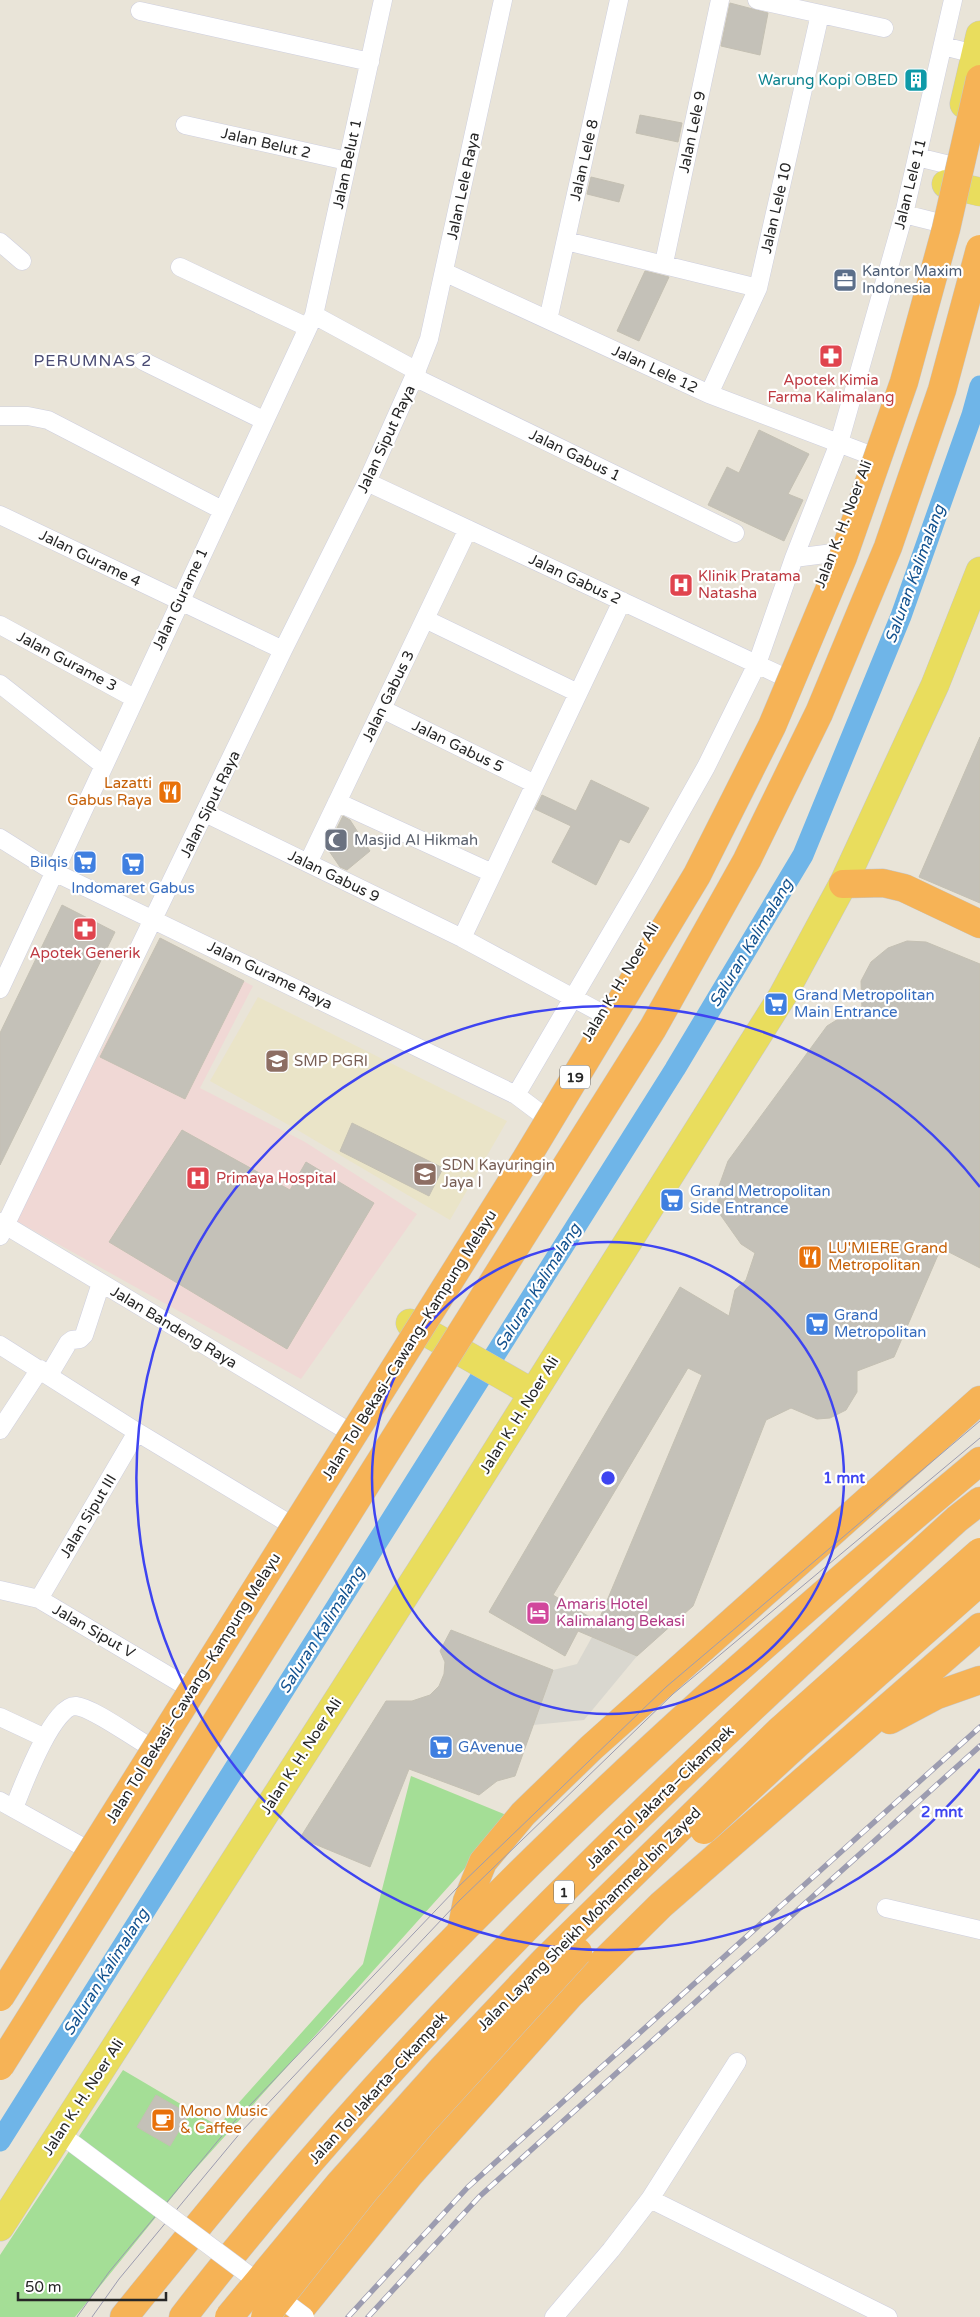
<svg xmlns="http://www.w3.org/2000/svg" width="980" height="2317" font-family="'Varela Round',sans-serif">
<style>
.education{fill:#eae4c8}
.medical{fill:#f0d8d5}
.green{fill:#a4de96}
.plaza{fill:#d9d7cf}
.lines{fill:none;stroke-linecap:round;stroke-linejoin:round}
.canal{stroke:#6fb5e8;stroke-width:21}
.building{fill:#c4c1b8;stroke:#c4c0b3;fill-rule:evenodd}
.minor-casing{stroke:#cecfdf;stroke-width:19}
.primary-casing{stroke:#c7c7c7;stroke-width:29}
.motorway-casing{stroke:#c7c7c7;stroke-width:29}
.minor{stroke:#fff;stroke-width:18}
.primary{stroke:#e9dd5d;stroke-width:28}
.motorway{stroke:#f6b356;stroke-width:28}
.tram{stroke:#9c9cb0;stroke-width:1}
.rail-casing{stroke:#9c9cb0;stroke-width:5.5}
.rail{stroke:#fff;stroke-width:4;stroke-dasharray:11;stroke-linecap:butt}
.minor-bridge-casing{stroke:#cecfdf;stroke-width:19;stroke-linecap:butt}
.motorway-bridge-casing{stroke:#c7c7c7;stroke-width:29;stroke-linecap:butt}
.minor-bridge{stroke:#fff;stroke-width:18}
.motorway-bridge{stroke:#f6b356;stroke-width:28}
.ring{fill:none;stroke:#3e44f1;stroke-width:2.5}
.labels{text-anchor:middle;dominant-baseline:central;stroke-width:4.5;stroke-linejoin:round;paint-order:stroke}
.shield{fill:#fff;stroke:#686868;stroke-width:1}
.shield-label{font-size:14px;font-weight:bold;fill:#272727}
.culture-label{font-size:15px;fill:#0d838f;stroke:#fff;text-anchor:end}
.street-label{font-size:15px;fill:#272727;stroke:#fff}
.service-label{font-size:15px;fill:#4e5e75;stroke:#fff;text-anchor:start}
.health-label{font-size:15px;fill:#be3a42;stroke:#fff}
.food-label{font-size:15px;fill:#c56008;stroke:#fff;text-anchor:start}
.worship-label{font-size:15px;fill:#5b616d;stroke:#fff;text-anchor:start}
.shop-label{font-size:15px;fill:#366cbe;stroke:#fff;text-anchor:start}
.education-label{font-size:15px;fill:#785e54;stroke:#fff;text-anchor:start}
.hotel-label{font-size:15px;fill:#b23c85;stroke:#fff;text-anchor:start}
.neighbourhood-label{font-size:16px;letter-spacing:1px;fill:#4a4b74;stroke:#fff}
.water-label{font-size:16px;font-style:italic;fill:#13528f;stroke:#fff}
.centre{fill:#3e44f1;stroke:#fff;stroke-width:2.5}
.ring-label{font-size:15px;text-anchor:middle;font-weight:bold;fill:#3e44f1;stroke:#fff;stroke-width:4.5;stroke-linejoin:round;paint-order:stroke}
</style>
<rect width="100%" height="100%" fill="#e9e4d8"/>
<!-- education -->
<path class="education" d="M258,997L507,1121L450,1220L294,1128L210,1081Z"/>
<!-- medical -->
<path class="medical" d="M160,938L253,986L200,1088L305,1142L417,1214L301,1379L13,1219Z"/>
<!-- green -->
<path class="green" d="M411,1776L511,1817L190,2175L75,2317H0V2255L123,2070L218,2126L363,1964Z"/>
<!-- plaza -->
<path class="plaza" d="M592,1637L637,1656L584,1720L533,1725L553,1670L577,1664Z"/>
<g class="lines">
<!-- canal -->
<path class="canal" d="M0,2141L675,1069L803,855L901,616L972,415L980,386"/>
</g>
<!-- building -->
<path class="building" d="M730,3L768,13L760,55L721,46Z
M910,71L925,75L922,90L907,86Z
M640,115L682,123L678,142L636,133Z
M591,177L624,185L619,202L587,194Z
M645,271L669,277L639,341L617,331Z
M759,430L809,454L788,494L803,500L784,541L708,505L727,467L739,473Z
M980,737V903L919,877Z
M591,780L649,808L629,843L620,839L596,885L552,862L571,826L535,809L542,795L576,811Z
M343,816L350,820L370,851L347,870L340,867L327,848Z
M62,905L115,932L0,1165V1033Z
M160,938L244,981L185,1099L100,1057Z
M907,941L926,942L980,964V1268L941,1248L894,1357L857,1371V1392L846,1410L830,1418L817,1419L791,1408L766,1420L693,1606L637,1656L578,1631L565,1656L489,1612L680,1287L729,1316L735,1290L746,1280L755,1253L741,1244L717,1210L719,1186L728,1161L827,1026L843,1016L862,1009L861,981L871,962L888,948ZM688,1368L702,1375L598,1622L553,1595Z
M352,1123L443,1168L429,1196L340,1151Z
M182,1130L290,1190L306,1162L374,1203L287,1349L109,1242Z
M451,1630L553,1670L515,1776L497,1781L479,1795L409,1769L370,1867L300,1838L386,1701H412L430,1695L439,1686L444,1674L445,1662L440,1651Z
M156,2095L189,2114L170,2146L137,2127Z"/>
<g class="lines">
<!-- minor casing -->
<g class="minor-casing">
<path id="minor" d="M757,0L884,28
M140,11L370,62
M943,46L975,54
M185,125L347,161
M917,157L950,165
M904,214L936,222
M566,241L758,288
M0,242L22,261
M664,263L720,0
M180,267L307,327
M444,272L709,394L870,455
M314,315L417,371
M548,320L619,0
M143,361L263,420
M414,377L735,533
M709,394L758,288L820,14
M0,416H28L48,420L222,510
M367,482L782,676
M0,515L283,650
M794,558L833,553
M425,619L578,693
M0,625L134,698
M0,684L103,765
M382,709L535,784
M337,802L492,873
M205,813L462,938L603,1014
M0,838L54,872L516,1095L540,1113
M308,863L468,529
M462,938L622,601
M0,989L314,315L383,0
M516,1095L644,877L706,767L757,664L794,558L839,443L904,214L953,0
M0,1222L348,1431
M0,1236L283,650L367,482L414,377L429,339L503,0
M0,1345L137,1432L288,1523
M49,1375L68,1343L72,1340L80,1339L84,1335L101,1283
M0,1430L40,1369
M0,1590L39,1599L184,1685
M39,1599L137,1432
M0,1717L45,1738
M0,1801L81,1846
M14,1808C22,1788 53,1704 76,1706C93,1708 131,1736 147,1745
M886,1908L980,1930
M59,2133L159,2208
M650,2199L737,2062
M554,2317L611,2250L650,2199L888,2317"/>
</g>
<!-- primary casing -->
<g class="primary-casing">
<path id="primary" d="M964,104L980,35
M946,184L980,192
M410,1323L533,1393
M0,2227L457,1514L783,995L843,884L935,685L980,571"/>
</g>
<!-- motorway casing -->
<g class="motorway-casing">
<path id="motorway" d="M843,884L883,883L904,888L980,924
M890,1720L937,1695L980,1680
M461,1932L467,1901L483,1862L523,1814L591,1748L980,1400
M124,2317C193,2232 262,2146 335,2065C533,1847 754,1649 980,1461
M183,2317C409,2024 684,1768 957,1519L980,1501
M294,2317L410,2174L570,1995L661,1905L980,1627"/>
</g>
<!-- minor -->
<use href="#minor" class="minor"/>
<!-- primary -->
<use href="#primary" class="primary"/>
<!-- motorway -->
<use href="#motorway" class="motorway"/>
<!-- tram -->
<path class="tram" d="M77,2317L109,2272L231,2125L456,1889L666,1687L980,1421
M92,2317L119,2279L241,2132L460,1900L673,1694L980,1438"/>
<!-- rail casing -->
<g class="rail-casing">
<path id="rail" d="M348,2317L468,2187L980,1727
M368,2317L480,2196L980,1746"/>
</g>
<!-- rail -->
<use href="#rail" class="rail"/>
<!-- minor-bridge casing -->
<g class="minor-bridge-casing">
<path id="minor-bridge" d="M159,2208L305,2317"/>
</g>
<!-- motorway-bridge casing -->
<g class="motorway-bridge-casing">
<path id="motorway-bridge" d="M704,1830L796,1745L980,1582
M0,1997L526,1159L697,875L772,726L843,557L904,382L946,229L980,79
M0,2066L653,1028L747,860L819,713L888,547L942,390L980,249
M229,2317L340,2183L443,2068L545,1960L779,1731L980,1552
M265,2317L363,2193L424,2121L578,1952"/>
</g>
<!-- minor-bridge -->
<use href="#minor-bridge" class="minor-bridge"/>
<!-- motorway-bridge -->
<use href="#motorway-bridge" class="motorway-bridge"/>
</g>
<!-- distance rings -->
<g class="ring">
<circle cx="608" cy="1478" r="236"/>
<path d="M980 1769A472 472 0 1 1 980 1187"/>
</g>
<!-- icons -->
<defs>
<g id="building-square" transform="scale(1.25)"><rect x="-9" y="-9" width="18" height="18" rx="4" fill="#0f9aa8" stroke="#fff"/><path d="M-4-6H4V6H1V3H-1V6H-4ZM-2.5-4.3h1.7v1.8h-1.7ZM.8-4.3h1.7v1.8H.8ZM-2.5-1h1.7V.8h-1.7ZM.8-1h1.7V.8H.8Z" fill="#fff"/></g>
<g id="office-square" transform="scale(1.25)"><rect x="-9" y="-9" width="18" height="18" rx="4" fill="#5c6f8a" stroke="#fff"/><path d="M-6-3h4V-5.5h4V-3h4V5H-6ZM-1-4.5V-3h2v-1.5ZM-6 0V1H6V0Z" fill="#fff"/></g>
<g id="pharmacy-square" transform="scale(1.25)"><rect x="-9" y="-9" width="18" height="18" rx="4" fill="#e0444e" stroke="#fff"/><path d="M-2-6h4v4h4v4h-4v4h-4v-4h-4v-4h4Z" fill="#fff"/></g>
<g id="hospital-square" transform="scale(1.25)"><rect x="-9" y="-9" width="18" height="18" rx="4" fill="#e0444e" stroke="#fff"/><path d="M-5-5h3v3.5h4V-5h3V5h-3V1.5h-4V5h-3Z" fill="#fff"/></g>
<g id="restaurant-square" transform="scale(1.25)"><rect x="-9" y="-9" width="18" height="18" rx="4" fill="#e8710a" stroke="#fff"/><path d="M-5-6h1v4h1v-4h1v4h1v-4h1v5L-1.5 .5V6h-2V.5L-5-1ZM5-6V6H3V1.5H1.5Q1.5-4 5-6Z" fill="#fff"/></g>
<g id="mosque-square" transform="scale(1.25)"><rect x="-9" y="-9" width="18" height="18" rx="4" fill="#6b7280" stroke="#fff"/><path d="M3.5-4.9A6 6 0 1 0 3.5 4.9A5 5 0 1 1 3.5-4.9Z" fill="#fff"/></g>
<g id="supermarket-square" transform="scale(1.25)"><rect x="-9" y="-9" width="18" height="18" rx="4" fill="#3f7fe0" stroke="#fff"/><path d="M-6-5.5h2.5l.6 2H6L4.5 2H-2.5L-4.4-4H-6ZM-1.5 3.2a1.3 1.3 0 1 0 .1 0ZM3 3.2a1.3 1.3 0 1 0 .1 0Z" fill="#fff"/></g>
<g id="school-square" transform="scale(1.25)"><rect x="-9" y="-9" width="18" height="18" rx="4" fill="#8d6e63" stroke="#fff"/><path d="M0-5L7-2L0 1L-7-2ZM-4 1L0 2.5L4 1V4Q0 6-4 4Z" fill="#fff"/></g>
<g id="hotel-square" transform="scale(1.25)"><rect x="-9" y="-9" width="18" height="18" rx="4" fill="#d1479c" stroke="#fff"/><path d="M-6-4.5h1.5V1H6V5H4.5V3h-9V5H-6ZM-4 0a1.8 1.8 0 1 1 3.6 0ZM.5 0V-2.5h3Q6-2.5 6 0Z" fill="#fff"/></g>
<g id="cafe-square" transform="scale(1.25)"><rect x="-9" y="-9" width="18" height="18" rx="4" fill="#e8710a" stroke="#fff"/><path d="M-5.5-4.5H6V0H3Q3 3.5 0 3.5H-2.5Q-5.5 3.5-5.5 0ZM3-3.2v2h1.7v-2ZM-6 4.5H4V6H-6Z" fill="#fff"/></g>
</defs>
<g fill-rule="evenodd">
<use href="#building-square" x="916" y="80"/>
<use href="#office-square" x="845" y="280"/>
<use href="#pharmacy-square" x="831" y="356"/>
<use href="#hospital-square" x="681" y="585"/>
<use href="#restaurant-square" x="170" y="792"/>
<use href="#mosque-square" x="336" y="840"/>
<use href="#supermarket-square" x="85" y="862"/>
<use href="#supermarket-square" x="133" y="864"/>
<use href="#pharmacy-square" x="85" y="929"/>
<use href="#supermarket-square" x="776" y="1004"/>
<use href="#school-square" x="277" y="1061"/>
<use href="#school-square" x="425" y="1174"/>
<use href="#hospital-square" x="198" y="1178"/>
<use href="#supermarket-square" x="672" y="1200"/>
<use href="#restaurant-square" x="810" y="1257"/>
<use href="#supermarket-square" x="817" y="1324"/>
<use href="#hotel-square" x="538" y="1613"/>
<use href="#supermarket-square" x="441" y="1747"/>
<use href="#cafe-square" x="163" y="2120"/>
</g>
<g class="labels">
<!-- shield labels -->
<g class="shield">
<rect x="560" y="1065.5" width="30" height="23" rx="4"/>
<rect x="554" y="1880.5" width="20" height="23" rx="4"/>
</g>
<g class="shield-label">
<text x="575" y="1077">19</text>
<text x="564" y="1892">1</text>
</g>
<!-- culture labels -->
<g class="culture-label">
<text x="898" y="80">Warung Kopi OBED</text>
</g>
<!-- street labels -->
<g class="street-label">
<text transform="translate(692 132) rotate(-78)">Jalan Lele 9</text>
<text transform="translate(266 143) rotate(13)">Jalan Belut 2</text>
<text transform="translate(584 160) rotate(-77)">Jalan Lele 8</text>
<text transform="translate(347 164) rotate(-78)">Jalan Belut 1</text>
<text transform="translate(910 184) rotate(-76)">Jalan Lele 11</text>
<text transform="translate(463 186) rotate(-78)">Jalan Lele Raya</text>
<text transform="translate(776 208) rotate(-77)">Jalan Lele 10</text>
<text transform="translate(655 369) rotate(25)">Jalan Lele 12</text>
<text transform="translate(386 439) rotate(-65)">Jalan Siput Raya</text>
<text transform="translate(575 455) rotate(26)">Jalan Gabus 1</text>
<text transform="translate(843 524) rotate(-69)">Jalan K. H. Noer Ali</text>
<text transform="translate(90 558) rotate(26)">Jalan Gurame 4</text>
<text transform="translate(575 579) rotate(25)">Jalan Gabus 2</text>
<text transform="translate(180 599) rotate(-65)">Jalan Gurame 1</text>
<text transform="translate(67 661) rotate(28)">Jalan Gurame 3</text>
<text transform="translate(388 696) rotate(-64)">Jalan Gabus 3</text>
<text transform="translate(458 746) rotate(26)">Jalan Gabus 5</text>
<text transform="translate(210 804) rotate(-64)">Jalan Siput Raya</text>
<text transform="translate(334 876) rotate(26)">Jalan Gabus 9</text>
<text transform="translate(270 975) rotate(26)">Jalan Gurame Raya</text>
<text transform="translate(620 982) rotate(-59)">Jalan K. H. Noer Ali</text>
<text transform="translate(174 1327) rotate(31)">Jalan Bandeng Raya</text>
<text transform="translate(409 1345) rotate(-58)">Jalan Tol Bekasi–Cawang–Kampung Melayu</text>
<text transform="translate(519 1415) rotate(-58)">Jalan K. H. Noer Ali</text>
<text transform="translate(88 1516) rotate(-59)">Jalan Siput III</text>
<text transform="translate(94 1631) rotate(30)">Jalan Siput V</text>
<text transform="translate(193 1688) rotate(-58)">Jalan Tol Bekasi–Cawang–Kampung Melayu</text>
<text transform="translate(301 1756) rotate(-57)">Jalan K. H. Noer Ali</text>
<text transform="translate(660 1797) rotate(-44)">Jalan Tol Jakarta–Cikampek</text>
<text transform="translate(589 1919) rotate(-45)">Jalan Layang Sheikh Mohammed bin Zayed</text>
<text transform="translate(378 2088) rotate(-48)">Jalan Tol Jakarta–Cikampek</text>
<text transform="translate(83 2097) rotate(-57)">Jalan K. H. Noer Ali</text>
</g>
<!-- service labels -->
<g class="service-label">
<text x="862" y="271">Kantor Maxim<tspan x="862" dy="17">Indonesia</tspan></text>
</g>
<!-- health labels -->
<g class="health-label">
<text x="831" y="380">Apotek Kimia<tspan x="831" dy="17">Farma Kalimalang</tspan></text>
<text x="698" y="576" text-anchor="start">Klinik Pratama<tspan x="698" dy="17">Natasha</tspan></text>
<text x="85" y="953">Apotek Generik</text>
<text x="216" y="1178" text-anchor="start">Primaya Hospital</text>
</g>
<!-- food labels -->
<g class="food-label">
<text x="152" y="783" text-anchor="end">Lazatti<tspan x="152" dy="17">Gabus Raya</tspan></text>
<text x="828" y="1248">LU'MIERE Grand<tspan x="828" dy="17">Metropolitan</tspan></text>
<text x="180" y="2111">Mono Music<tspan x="180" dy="17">&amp; Caffee</tspan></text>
</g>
<!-- worship labels -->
<g class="worship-label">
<text x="354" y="840">Masjid Al Hikmah</text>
</g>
<!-- shop labels -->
<g class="shop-label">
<text x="68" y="862" text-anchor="end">Bilqis</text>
<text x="133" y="888" text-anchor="middle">Indomaret Gabus</text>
<text x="794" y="995">Grand Metropolitan<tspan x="794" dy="17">Main Entrance</tspan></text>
<text x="690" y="1191">Grand Metropolitan<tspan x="690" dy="17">Side Entrance</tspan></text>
<text x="834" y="1315">Grand<tspan x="834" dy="17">Metropolitan</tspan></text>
<text x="458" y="1747">GAvenue</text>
</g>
<!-- education labels -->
<g class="education-label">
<text x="294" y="1061">SMP PGRI</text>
<text x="442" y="1165">SDN Kayuringin<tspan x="442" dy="17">Jaya I</tspan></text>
</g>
<!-- hotel labels -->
<g class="hotel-label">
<text x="556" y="1604">Amaris Hotel<tspan x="556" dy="17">Kalimalang Bekasi</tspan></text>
</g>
<!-- neighbourhood labels -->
<g class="neighbourhood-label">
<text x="93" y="361">PERUMNAS 2</text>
</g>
<!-- water labels -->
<g class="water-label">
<text transform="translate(915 574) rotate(-70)">Saluran Kalimalang</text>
<text transform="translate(751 943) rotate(-59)">Saluran Kalimalang</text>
<text transform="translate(538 1287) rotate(-58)">Saluran Kalimalang</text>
<text transform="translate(322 1630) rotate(-58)">Saluran Kalimalang</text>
<text transform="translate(106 1972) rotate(-58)">Saluran Kalimalang</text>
</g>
</g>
<circle cx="608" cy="1478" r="8" class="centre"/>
<g class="ring-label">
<text x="844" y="1483">1 mnt</text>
<text x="942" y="1817">2 mnt</text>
</g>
<!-- scale -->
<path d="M18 2292v8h148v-8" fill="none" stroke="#272727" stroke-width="2.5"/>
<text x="25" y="2292" font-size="15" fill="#272727" stroke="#ffffff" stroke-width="4" paint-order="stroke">50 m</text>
</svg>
